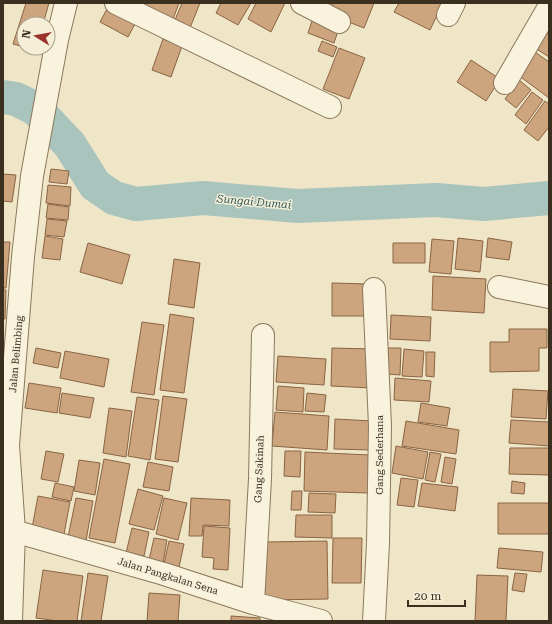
<svg xmlns="http://www.w3.org/2000/svg" width="552" height="624" font-family="'Roboto Serif',serif">
<style>
.lines{fill:none;stroke-linecap:round;stroke-linejoin:round}
.river{stroke:#a9c3bd;stroke-width:34}
.building{fill:#cca47e;stroke:#8a6443}
.street-casing{stroke:#8b785d;stroke-width:24}
.street{stroke:#f9f2dc;stroke-width:22}
.labels{text-anchor:middle;dominant-baseline:central;stroke-width:3;stroke-linejoin:round;paint-order:stroke}
.street-label{font-size:10px;fill:#3b2f20;stroke:#f6efd8}
.water-label{font-size:11px;font-style:italic;fill:#305b5b;stroke:#f6efd8}
</style>
<rect width="100%" height="100%" fill="#efe6c8"/>
<g class="lines">
<!-- river -->
<path class="river" d="M3,97L16,99L36,109L70,145L95,185L114,198L136,204L203,198L298,206L436,200L484,204L549,198"/>
</g>
<!-- building -->
<path class="building" d="M26,3H49L43,24H24V47L13,44Z
M144,3H179L172,22L141,11Z
M182,3H200L188,33L172,27Z
M221,3H251L238,25L216,13Z
M256,3H285L271,32L248,19Z
M333,3H374L364,28L328,14Z
M399,3H443L430,30L394,12Z
M108,7L136,22L128,37L100,22Z
M314,15L340,25L334,43L308,33Z
M545,32L549,35V57L535,48Z
M163,39L182,46L171,77L152,70Z
M322,41L337,47L333,57L318,51Z
M339,48L365,58L349,99L323,89Z
M535,52L549,62V98L518,75Z
M471,60L500,79L486,101L457,82Z
M519,80L531,90L516,108L505,99Z
M532,92L543,100L526,124L515,115Z
M545,101L549,104V127L538,141L524,130Z
M51,169L69,171L67,184L49,182Z
M3,174L16,175L12,202L3,201Z
M48,185L71,187L70,206L46,203Z
M48,204L69,207L68,220L46,218Z
M47,219L67,221L64,237L45,235Z
M45,236L63,239L60,260L42,258Z
M458,238L483,241L480,272L455,269Z
M488,238L512,242L509,260L486,257Z
M432,239L454,241L451,274L429,272Z
M3,242H10L6,288H3Z
M88,243L130,255L122,284L80,272Z
M393,243H425V263H393Z
M174,259L200,263L194,308L168,304Z
M433,276L486,279L484,313L432,310Z
M332,283L370,284L369,316H332Z
M3,290H6L5,319H3Z
M170,314L194,318L184,393L160,390Z
M391,315L431,317L430,341L390,339Z
M142,322L164,325L154,395L131,392Z
M509,329H547V348H539V371L490,372V342H509Z
M36,348L61,353L58,368L33,363Z
M332,348L373,349L371,388L331,386Z
M388,348H401L400,375L387,374Z
M404,349L424,351L422,377L402,376Z
M65,351L109,359L104,387L60,378Z
M426,352H435L434,377L426,376Z
M278,356L326,359L324,385L276,382Z
M395,378L431,381L429,402L394,400Z
M29,383L61,388L57,413L25,408Z
M278,386L304,388L303,412L276,410Z
M513,389L548,391L546,419L511,417Z
M62,393L94,398L90,418L59,413Z
M307,393L326,395L324,412L305,411Z
M163,396L187,399L178,462L155,459Z
M137,397L159,400L150,460L128,456Z
M421,403L450,408L447,426L418,422Z
M109,408L132,411L126,457L103,453Z
M275,412L329,416L327,450L272,446Z
M335,419L373,421L372,450L334,449Z
M511,420L549,422V446L509,443Z
M406,421L459,430L456,454L402,446Z
M396,446L428,452L423,479L392,473Z
M510,448H549V475L509,474Z
M46,451L64,454L58,482L41,479Z
M285,451H301L300,477L284,476Z
M305,452L370,455L368,493L304,491Z
M430,452L441,454L435,482L425,480Z
M445,457L456,459L452,484L441,482Z
M104,459L130,464L115,543L89,538Z
M79,460L100,463L95,495L74,491Z
M148,462L173,467L169,491L143,487Z
M401,478L418,480L414,507L397,505Z
M512,481L525,483L524,494L511,493Z
M55,483L74,487L71,501L52,497Z
M422,483L458,487L455,511L418,506Z
M138,489L163,496L154,530L129,524Z
M292,491H302L301,510H291Z
M309,493L336,494L335,513L308,512Z
M38,496L70,502L64,534L32,528Z
M76,498L93,501L86,541L68,537Z
M164,498L187,503L178,540L156,534Z
M191,498L230,500L229,526L203,525L202,536H189Z
M498,503H549V534H498Z
M296,515H332V538L295,537Z
M204,526L230,528L228,570L213,569L214,558L202,557Z
M132,528L149,532L144,556L126,553Z
M154,538L167,540L163,563L149,560Z
M333,538H362L361,583H332Z
M169,541L184,544L179,567L164,564Z
M327,541L328,599L265,600L264,542Z
M499,548L543,552L541,572L497,568Z
M43,570L83,576L77,621H58L36,618Z
M88,573L108,576L101,621H81Z
M515,573L527,574L524,592L512,590Z
M477,575L508,576L506,621H475Z
M149,593L180,595L178,621H147Z
M231,616L260,618V621H231Z"/>
<g class="lines">
<!-- street casing -->
<g class="street-casing">
<path id="street" d="M116,3L330,107
M302,3L339,22
M448,15L454,3
M505,83L549,7
M499,287L549,297
M3,528L164,574L253,603L321,621
M253,603L260,479L263,335
M11,621L14,531L8,445L23,257L32,176L57,40L66,3
M374,621L378,543L380,426L374,289"/>
</g>
<!-- street -->
<use href="#street" class="street"/>
</g>
<g class="labels">
<!-- street labels -->
<g class="street-label">
<text transform="translate(16 354) rotate(-85)">Jalan Belimbing</text>
<text transform="translate(379 455) rotate(-90)">Gang Sederhana</text>
<text transform="translate(259 469) rotate(-88)">Gang Sakinah</text>
<text transform="translate(168 576) rotate(17)">Jalan Pangkalan Sena</text>
</g>
<!-- water labels -->
<g class="water-label">
<text transform="translate(254 202) rotate(5)">Sungai Dumai</text>
</g>
</g>
<!-- border -->
<rect width="552" height="624" fill="none" stroke="#3b2f20" stroke-width="8"/>
<!-- north arrow -->
<g transform="translate(36 36) rotate(281)"><circle r="19" fill="#f6efd8" stroke="#aba28e"/>
<path d="M0-3L7 15L0 10L-7 15Z" fill="#9a332d"/>
<text y="-6" font-size="11" font-weight="bold" text-anchor="middle" fill="#3b2f20">N</text>
</g>
<!-- scale -->
<path d="M408 600v6h57v-6" fill="none" stroke="#3b2f20" stroke-width="2"/>
<text x="414" y="600" font-size="12" fill="#3b2f20" stroke="#f6efd8" stroke-width="3" paint-order="stroke">20 m</text>
</svg>
